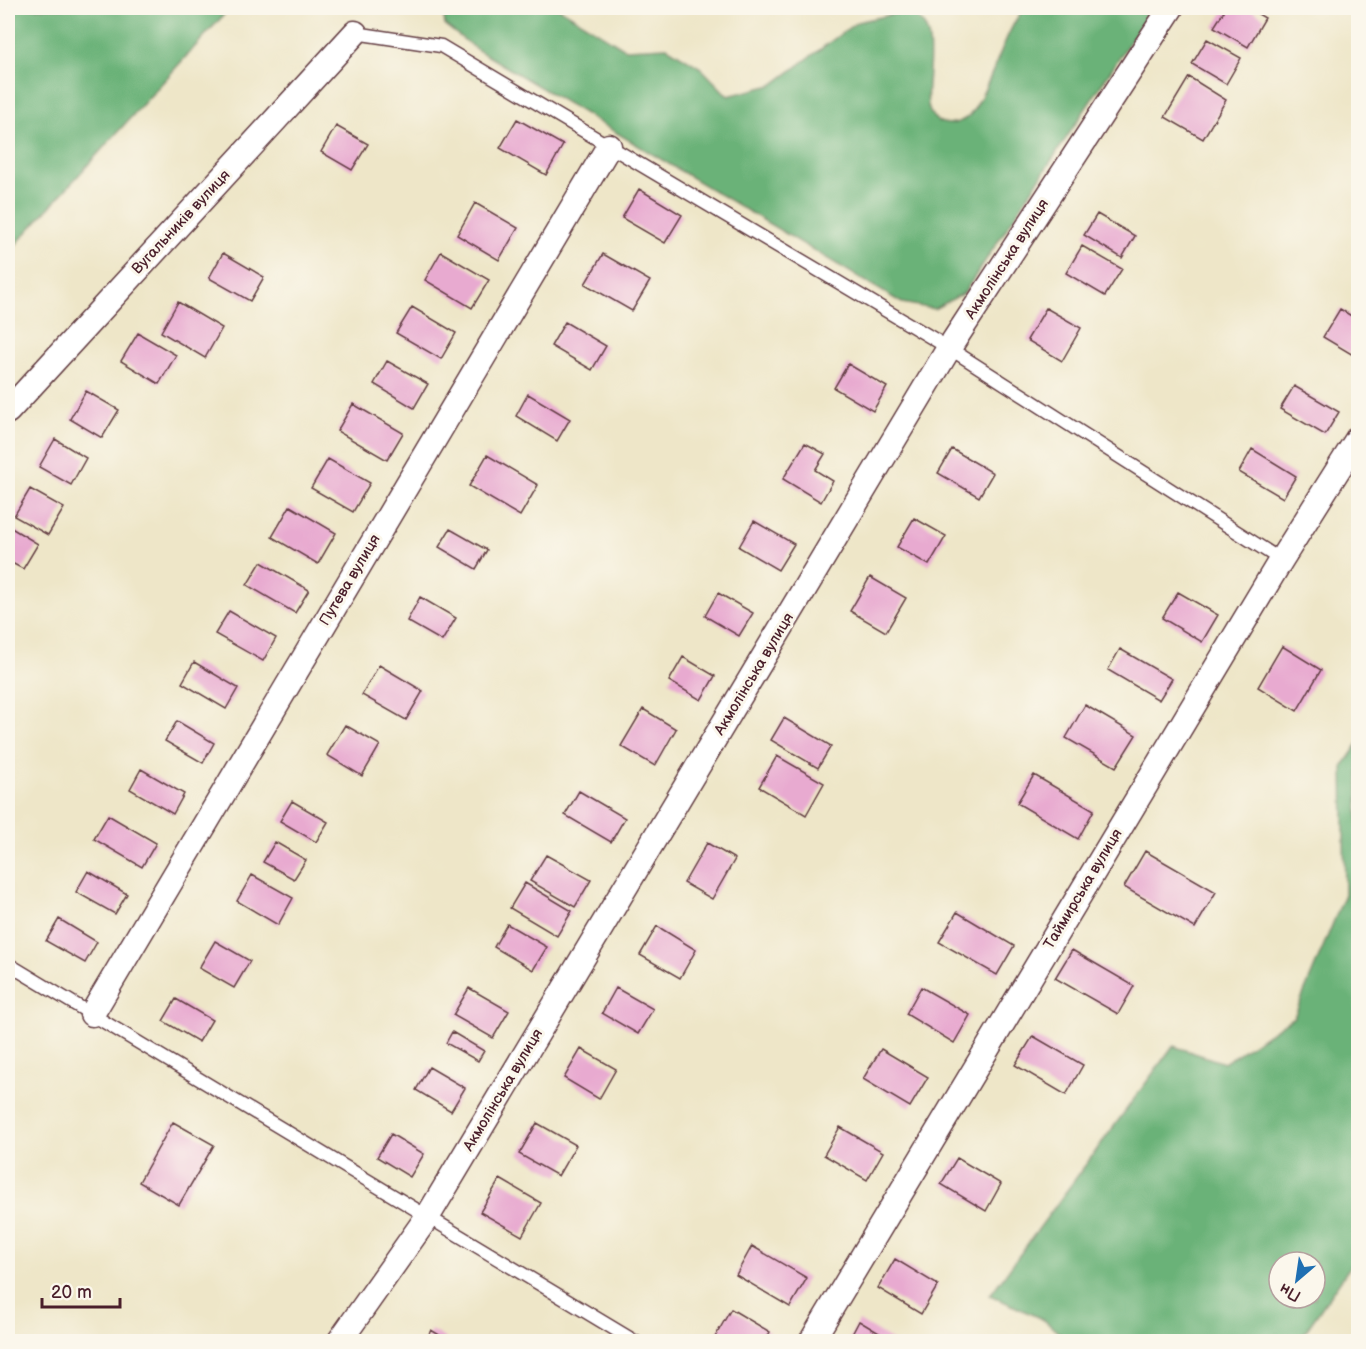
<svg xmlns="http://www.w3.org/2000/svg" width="1366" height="1349" font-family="'Balsamiq Sans',sans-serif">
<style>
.forest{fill:#6bb278;stroke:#5a6852;stroke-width:1.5;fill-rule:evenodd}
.building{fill:#e8aad0}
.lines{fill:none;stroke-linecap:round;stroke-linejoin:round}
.lane-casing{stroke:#633d43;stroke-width:15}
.street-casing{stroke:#633d43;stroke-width:27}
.lane{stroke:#fff;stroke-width:12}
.street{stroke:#fff;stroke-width:24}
.labels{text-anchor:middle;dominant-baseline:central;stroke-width:6;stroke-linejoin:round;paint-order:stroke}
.street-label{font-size:15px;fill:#4a1f2b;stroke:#fbf7ec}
</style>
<rect width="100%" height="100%" fill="#fbf7ec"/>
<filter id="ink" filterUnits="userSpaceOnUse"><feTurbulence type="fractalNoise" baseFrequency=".0167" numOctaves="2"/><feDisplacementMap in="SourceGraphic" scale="12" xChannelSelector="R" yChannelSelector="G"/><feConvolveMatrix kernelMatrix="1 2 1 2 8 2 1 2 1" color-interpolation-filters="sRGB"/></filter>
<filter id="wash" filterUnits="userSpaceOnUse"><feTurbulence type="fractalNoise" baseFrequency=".008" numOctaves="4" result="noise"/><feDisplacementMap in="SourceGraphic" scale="24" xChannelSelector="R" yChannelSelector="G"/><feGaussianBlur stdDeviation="1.35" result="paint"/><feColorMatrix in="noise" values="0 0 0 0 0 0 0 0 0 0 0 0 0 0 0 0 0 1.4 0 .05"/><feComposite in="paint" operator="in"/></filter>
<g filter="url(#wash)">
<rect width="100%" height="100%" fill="#eee6c8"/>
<!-- forest -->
<path class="forest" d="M8,8H230L8,253Z
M443,8H559L625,49L667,47L701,68L728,96L772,85L857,22L904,12C945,20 924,77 928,105C932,130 961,128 973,111C994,79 1001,39 1024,8H1152L964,293L934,309L902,303L476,49L445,25Z
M1358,744V1255L1299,1341H1062V1336L1044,1320L990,1295L1173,1046L1224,1063L1294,1017L1345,894L1343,766ZM1279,1262H1315V1298H1279Z"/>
<g id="blocks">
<!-- building -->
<path class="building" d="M1226,8H1248L1265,18L1248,47L1214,27Z
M1207,39L1241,58L1226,84L1192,64Z
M1189,77L1226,100L1203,139L1165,117Z
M517,119L563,145L546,175L500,148Z
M336,126L368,144L352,170L321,152Z
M639,189L682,215L665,243L622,218Z
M475,203L518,228L499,260L457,235Z
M1097,214L1135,236L1122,258L1084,235Z
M1082,246L1122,269L1105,296L1066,273Z
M441,252L489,280L472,308L425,280Z
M223,253L264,277L250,301L209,278Z
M603,254L650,281L632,311L585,284Z
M178,302L222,328L205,358L161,332Z
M412,307L456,333L441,359L396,333Z
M1046,308L1081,328L1062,361L1027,340Z
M1340,309L1358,320V358L1323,337Z
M565,322L606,346L592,370L551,346Z
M138,333L176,355L159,384L121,361Z
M387,361L428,384L414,408L374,384Z
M848,364L887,387L873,411L834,388Z
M1294,386L1339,412L1325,435L1280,409Z
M86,391L119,410L102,438L70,419Z
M528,394L570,419L557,441L516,416Z
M353,404L403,433L387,460L337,431Z
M55,439L86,458L71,485L39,467Z
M805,443L825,454L815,470L833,481L821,502L783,479Z
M952,449L993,473L979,497L938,473Z
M1252,449L1296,476L1283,498L1239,472Z
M487,455L538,485L520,516L469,486Z
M328,459L370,483L353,512L311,488Z
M30,489L64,508L48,535L14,516Z
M290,506L336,533L318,564L272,537Z
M914,518L946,536L929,565L897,547Z
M754,521L794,544L778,570L739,547Z
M8,526L38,544L23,569L8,561Z
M450,529L487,550L476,569L439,547Z
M261,562L309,590L295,613L247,585Z
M870,577L906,598L886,632L850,611Z
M1178,592L1218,615L1202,642L1162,618Z
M718,593L753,613L739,636L705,616Z
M420,597L456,618L442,641L407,621Z
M229,611L276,638L263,661L215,634Z
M1282,646L1321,670L1297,711L1258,687Z
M1120,649L1172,679L1159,700L1108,670Z
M683,657L715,676L701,700L669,681Z
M194,662L238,688L226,709L182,683Z
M379,665L423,691L406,720L362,695Z
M1085,705L1136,735L1116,767L1066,738Z
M643,709L676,729L655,766L621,746Z
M784,718L831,746L818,768L771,740Z
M177,721L214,743L203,763L165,741Z
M345,725L380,745L362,776L327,755Z
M777,756L824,783L806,815L759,787Z
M141,769L184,794L173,814L130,789Z
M1034,775L1094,810L1078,839L1017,803Z
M579,791L625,818L611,842L565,815Z
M292,801L328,822L316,842L280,821Z
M108,815L156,843L142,867L94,839Z
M275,842L306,860L294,879L263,862Z
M707,843L735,859L712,899L684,883Z
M1145,851L1216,892L1195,928L1124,887Z
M546,855L591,880L575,907L530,881Z
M88,871L127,894L115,914L76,892Z
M252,875L293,898L278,925L237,901Z
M525,883L572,911L557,936L510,908Z
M957,912L1014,946L997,975L939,942Z
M59,919L97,942L85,963L46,941Z
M507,924L547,947L533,970L494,947Z
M657,926L696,950L680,978L640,955Z
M215,941L250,961L234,988L199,968Z
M1072,950L1134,986L1118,1014L1055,978Z
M921,987L970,1015L954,1043L906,1014Z
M469,988L509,1011L493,1038L453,1015Z
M616,988L653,1009L638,1034L602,1013Z
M176,999L212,1020L199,1042L163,1021Z
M452,1032L484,1051L478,1061L446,1043Z
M1033,1036L1083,1065L1066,1095L1015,1065Z
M581,1049L616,1069L599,1099L564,1078Z
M881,1049L928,1077L910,1107L863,1079Z
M429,1067L465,1088L451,1111L416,1090Z
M173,1122L214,1145L179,1205L139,1182Z
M537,1123L576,1145L558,1176L519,1154Z
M840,1127L883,1152L867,1180L824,1155Z
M391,1134L424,1154L410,1177L377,1157Z
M957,1158L1001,1184L986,1211L941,1184Z
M500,1179L541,1203L522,1236L480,1212Z
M752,1246L807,1278L790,1307L736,1275Z
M895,1259L938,1285L921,1314L878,1288Z
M731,1309L770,1332L765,1342L714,1339Z
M859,1321L894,1342H848Z
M431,1330L451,1342H425Z"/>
</g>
</g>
<g filter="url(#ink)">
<use href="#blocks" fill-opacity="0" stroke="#633d43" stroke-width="1.5"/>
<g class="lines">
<!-- lane casing -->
<g class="lane-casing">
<path id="lane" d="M355,33L441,46L949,348L1281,560
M8,964L636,1342"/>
</g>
<!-- street casing -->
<g class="street-casing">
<path id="street" d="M8,411L355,33
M92,1014L609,146
M339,1342L428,1216L949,348L1171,8
M811,1342L1281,560L1358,438"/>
</g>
<!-- lane -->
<use href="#lane" class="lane"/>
<!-- street -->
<use href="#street" class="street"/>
</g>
</g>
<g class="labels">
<!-- street labels -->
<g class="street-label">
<text transform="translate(181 222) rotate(-47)">Вугальників вулиця</text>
<text transform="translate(1007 259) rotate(-57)">Акмолiнська вулиця</text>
<text transform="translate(350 580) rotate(-59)">Путева вулиця</text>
<text transform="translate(754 674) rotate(-59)">Акмолiнська вулиця</text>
<text transform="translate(1083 889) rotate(-59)">Таймирська вулиця</text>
<text transform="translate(503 1090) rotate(-59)">Акмолiнська вулиця</text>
</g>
</g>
<!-- margin -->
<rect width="1366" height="1349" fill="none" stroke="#fbf7ec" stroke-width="30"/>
<!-- north arrow -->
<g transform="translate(1297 1280) rotate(209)"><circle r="28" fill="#fbf7ec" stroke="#b4a19f" stroke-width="1.5"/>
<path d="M0-4.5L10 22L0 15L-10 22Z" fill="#1f6fb2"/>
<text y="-9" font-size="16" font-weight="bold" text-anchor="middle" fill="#4a1f2b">Пн</text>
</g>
<!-- scale -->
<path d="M42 1298v9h78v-9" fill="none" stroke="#4a1f2b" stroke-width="3"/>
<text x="51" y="1298" font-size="18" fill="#4a1f2b" stroke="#fbf7ec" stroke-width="4.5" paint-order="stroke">20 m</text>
</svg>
